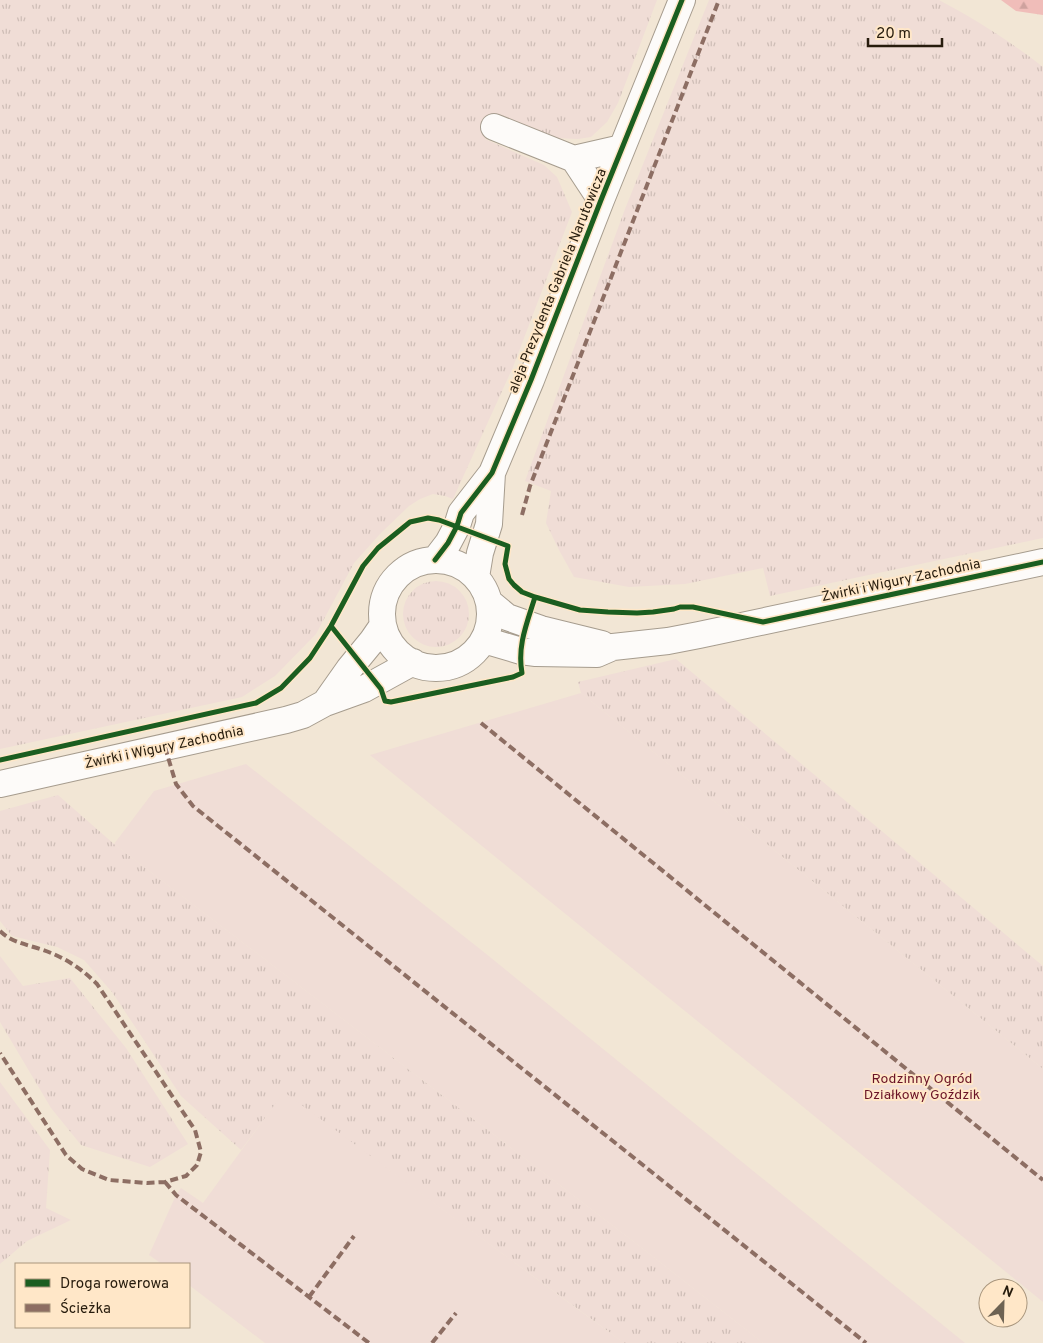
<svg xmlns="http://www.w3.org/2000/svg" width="1043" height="1343" font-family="Overpass,sans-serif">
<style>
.grass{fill:url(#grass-tufts)}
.forest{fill:url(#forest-firs)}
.garden{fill:#f0ddd6}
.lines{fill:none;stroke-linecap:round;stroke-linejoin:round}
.minor-casing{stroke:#a69c8e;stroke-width:28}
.minor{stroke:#fdfbf9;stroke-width:26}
.quiet{stroke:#8d6e63;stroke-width:4;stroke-dasharray:8 4;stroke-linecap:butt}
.cycleway-casing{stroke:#ffe7c8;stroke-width:8}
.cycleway{stroke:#1b5e20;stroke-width:5}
.labels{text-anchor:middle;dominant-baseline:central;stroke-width:4;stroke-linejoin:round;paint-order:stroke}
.street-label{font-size:14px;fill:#271c0d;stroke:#ffe7c8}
.park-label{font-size:14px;fill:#6a1326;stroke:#ffe7c8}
</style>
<defs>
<pattern id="grass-tufts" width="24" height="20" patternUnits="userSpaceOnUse" patternTransform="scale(1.25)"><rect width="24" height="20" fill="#f0ddd6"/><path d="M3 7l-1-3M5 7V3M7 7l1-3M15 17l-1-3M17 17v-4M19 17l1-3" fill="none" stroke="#cebdb6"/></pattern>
<pattern id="forest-firs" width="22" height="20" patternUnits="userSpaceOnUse" patternTransform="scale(1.25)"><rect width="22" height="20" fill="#f0bdb9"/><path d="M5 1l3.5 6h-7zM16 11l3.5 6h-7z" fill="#cea29e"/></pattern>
</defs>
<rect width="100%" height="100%" fill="#f2e6d5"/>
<!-- grass -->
<path class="grass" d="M0,0H657L618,103L607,122L591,137L578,139L556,138L495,114L485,139L544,165L557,177L572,212L513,367L453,499L445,496L433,494L420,499L409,506L380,534L354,563L316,634L275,676L242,697L0,749Z
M709,0H939C975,19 1011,42 1043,67V538L770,596L763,568L685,584L629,587L574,577L559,550L546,523L551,491L525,481L625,209Z
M403 614a33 33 0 1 1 66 0a33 33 0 1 1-66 0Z
M676,659L1043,966V1069L581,693L578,682Z
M58,795L114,844L642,1248L763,1343H624L284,1093L241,1150L181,1096L112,992L84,960L57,947L12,936L0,921V811Z
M0,956L23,986L70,978L126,1048L188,1144L150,1167L81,1145L51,1108L0,1022Z
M0,1082L50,1150L46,1208L71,1220L27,1241L0,1264Z"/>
<!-- forest -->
<path class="forest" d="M1001,0H1043V15L1016,11Z"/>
<!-- garden -->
<path class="garden" d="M581,693L1043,1069V1302L370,755Z
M246,764L485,953L965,1343H763L642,1248L114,844L154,791Z
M284,1092L576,1308L624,1343H265L189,1285V1264H162L149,1255L176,1195L181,1188L203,1203Z"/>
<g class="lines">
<!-- minor casing -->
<g class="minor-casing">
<path id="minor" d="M494,127L574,159L601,200
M574,159L622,148
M435,560L448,543L457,526L461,513L492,473L531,380L601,200L682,0
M382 614a54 54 0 1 1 108 0a54 54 0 1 1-108 0Z
M476,577L480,553L489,524L492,473
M489,602L507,617L541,629L602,644
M484,640L521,651L536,653L597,654L613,647L668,641L699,635L1043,562
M325,703L349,669L372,641L383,625
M0,784L286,720L303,715L325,703L364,689L413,662"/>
</g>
<!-- minor -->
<use href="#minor" class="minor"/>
<!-- quiet -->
<path class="quiet" d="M522,515L530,486L719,0
M481,723L1043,1180
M165,747L176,784L193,806L866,1343
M0,931C11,942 25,944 40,949C62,956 80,967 97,984L195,1130L201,1152L197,1165L186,1176L165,1182L147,1183L109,1180L82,1169L66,1155L0,1053
M165,1182L176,1195L369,1343
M309,1297L354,1236
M432,1343L456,1313"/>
<!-- cycleway casing -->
<g class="cycleway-casing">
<path id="cycleway" d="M435,560L448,543L457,526L461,513L492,473L531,380L601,200L682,0
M331,626L381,689L385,701L391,702L513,677L522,673C517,646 527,623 535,597
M0,760L256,703L281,688L310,658L331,626L363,566L378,548L410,522L428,518L439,520L508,546L505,564L509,579L514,585L522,592L535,597L580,610L608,612L637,613L653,612L674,609L680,607H693L763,622L1043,562"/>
</g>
<!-- cycleway -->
<use href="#cycleway" class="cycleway"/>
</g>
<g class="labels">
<!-- street labels -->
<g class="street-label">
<text transform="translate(558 281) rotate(-68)">aleja Prezydenta Gabriela Narutowicza</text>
<text transform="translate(901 581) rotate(-12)">Żwirki i Wigury Zachodnia</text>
<text transform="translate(164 748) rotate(-12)">Żwirki i Wigury Zachodnia</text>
</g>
<!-- park labels -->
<g class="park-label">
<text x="922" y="1079">Rodzinny Ogród<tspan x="922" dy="16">Działkowy Goździk</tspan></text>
</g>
</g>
<!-- legend -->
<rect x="15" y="1263" width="175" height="65" fill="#ffe7c8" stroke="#a9967d"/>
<rect x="25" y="1279" width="25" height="8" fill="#1b5e20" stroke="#a9967d"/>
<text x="60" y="1288" font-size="15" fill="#271c0d">Droga rowerowa</text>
<rect x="25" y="1304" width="25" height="8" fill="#8d6e63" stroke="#a9967d"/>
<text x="60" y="1313" font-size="15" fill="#271c0d">Ścieżka</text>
<!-- north arrow -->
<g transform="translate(1003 1303) rotate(23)"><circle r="24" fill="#ffe7c8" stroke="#a9967d"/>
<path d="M0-4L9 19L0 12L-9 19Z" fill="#6e6353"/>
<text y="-8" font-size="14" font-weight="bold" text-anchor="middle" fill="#271c0d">N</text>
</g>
<!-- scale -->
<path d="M868 38v8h74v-8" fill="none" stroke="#271c0d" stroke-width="2.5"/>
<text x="876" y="38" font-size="15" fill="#271c0d" stroke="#ffe7c8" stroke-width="4" paint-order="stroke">20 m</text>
</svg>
